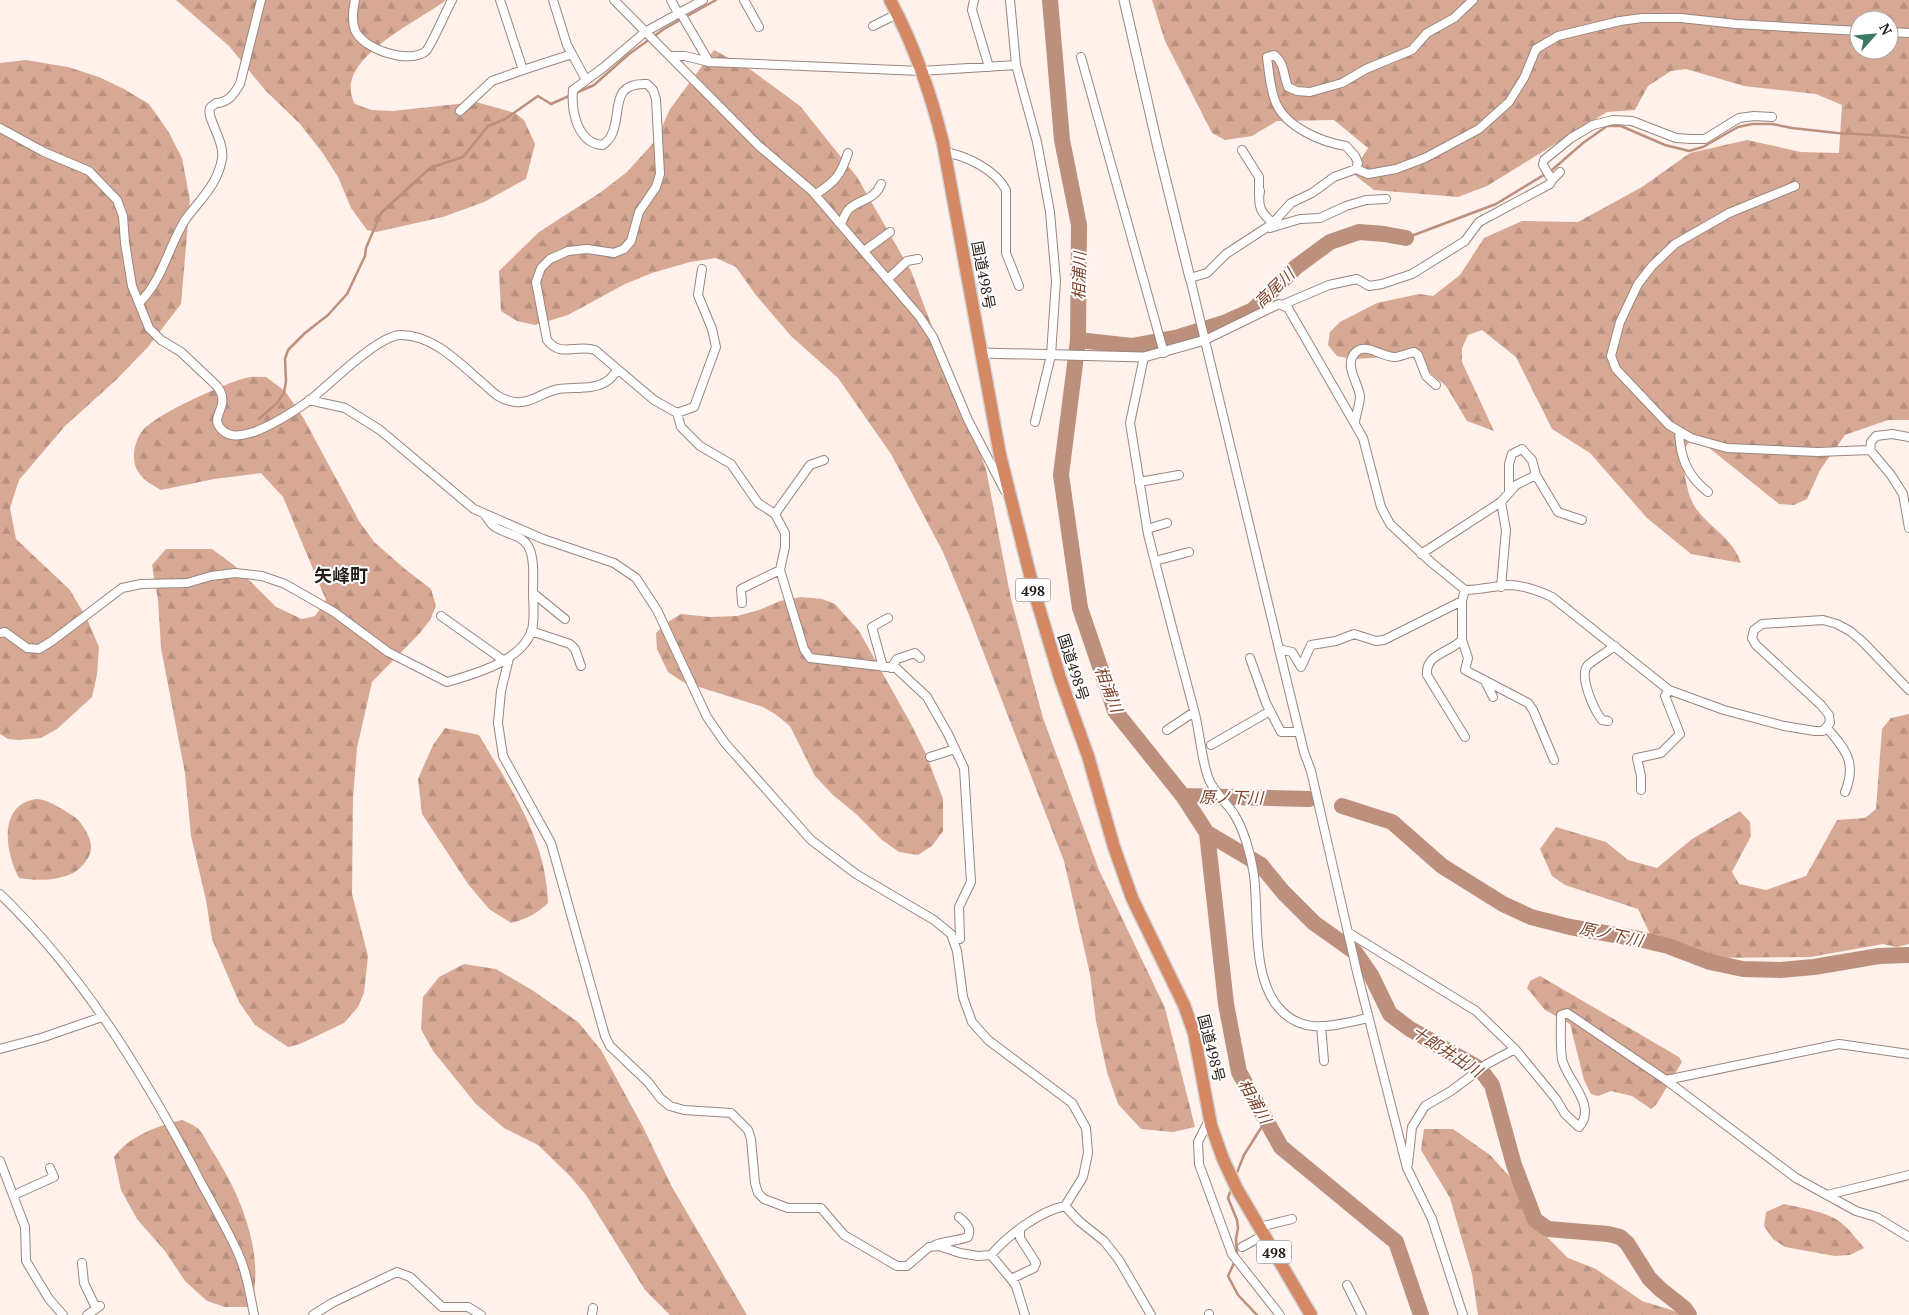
<svg xmlns="http://www.w3.org/2000/svg" width="1909" height="1315" font-family="'PT Serif','Noto Sans JP',serif">
<style>
.forest{fill:url(#forest-firs);fill-rule:evenodd}
.lines{fill:none;stroke-linecap:round;stroke-linejoin:round}
.stream{stroke:#bd907d;stroke-width:2.5}
.river{stroke:#bd907d;stroke-width:16}
.minor-casing{stroke:#9a867d;stroke-width:10}
.tertiary-casing{stroke:#9a867d;stroke-width:11}
.trunk-casing{stroke:#d3d2d1;stroke-width:15}
.minor{stroke:#fff;stroke-width:8}
.tertiary{stroke:#fff;stroke-width:9}
.trunk{stroke:#d48864;stroke-width:12}
.labels{text-anchor:middle;dominant-baseline:central;stroke-width:4;stroke-linejoin:round;paint-order:stroke}
.shield{fill:#fff;stroke:#66615f;stroke-width:1}
.shield-label{font-size:14px;font-weight:bold;fill:#251d1a}
.street-label{font-size:15px;fill:#251d1a;stroke:#fff}
.water-label{font-size:16px;font-style:italic;fill:#7f4228;stroke:#fff}
.quarter-label{font-size:18px;font-weight:bold;fill:#251d1a;stroke:#fff}
</style>
<defs>
<pattern id="forest-firs" width="22" height="20" patternUnits="userSpaceOnUse" patternTransform="scale(1.25)"><rect width="22" height="20" fill="#d7a995"/><path d="M5 1l3.5 6h-7zM16 11l3.5 6h-7z" fill="#b89180"/></pattern>
</defs>
<rect width="100%" height="100%" fill="#fff1eb"/>
<!-- forest -->
<path class="forest" d="M176,0H446C420,21 330,60 355,104L371,110L393,111L476,102L515,113L524,120L535,144L526,179L484,202L443,217L376,232L367,230L351,208L338,177L322,152L300,124L265,90L229,46Z
M1152,0H1909V420H1888L1845,435L1820,470L1807,499L1794,505L1779,504L1703,443L1689,442L1681,454C1685,472 1686,495 1697,510C1712,529 1733,539 1741,563L1691,554L1647,518L1590,453L1552,429L1516,357L1482,330L1468,335L1462,348V362L1494,431L1467,421L1446,386L1410,356L1352,359L1337,356L1328,345L1330,332L1340,322L1377,303L1419,294L1433,296L1460,275L1484,238L1522,221L1578,222L1642,187L1690,153L1747,140L1801,152L1839,153L1842,105L1816,94L1744,86L1686,69L1671,71L1648,86L1635,110L1607,112L1487,186L1458,197L1374,190L1352,173L1368,148L1334,120L1277,121L1252,136L1225,140L1212,133L1165,41ZM1859,20H1889V50H1859Z
M714,50L751,70L800,106L857,177L911,271L986,469L1011,599L1043,718L1099,870L1165,1008L1195,1127L1173,1132L1141,1129L1118,1104L1107,1072L1096,1021L1090,974L1064,861L967,610L943,552L891,454L838,378L791,336L755,294L736,267L716,258L690,262L652,273L625,284L568,315L535,325L517,321L501,311L499,271L539,232L601,192L627,172L656,140L670,109Z
M26,60L68,67L99,77L124,89L149,104L168,131L182,158L190,200L181,304L148,347L116,380L65,426L19,480L10,508L16,539L70,590L87,619L99,647L97,675L92,697L57,729L41,738L19,740L8,739L0,734V63Z
M266,377L285,391L304,419L359,521L374,542L405,569L431,589L436,606L430,620L420,633L372,682L357,748L353,798L352,894L368,956L364,993L358,1007L344,1023L300,1044L288,1047L255,1025L239,1002L212,939L206,900L191,836L185,773L161,648L158,600L152,565L166,549H212L235,566L276,607L302,619L315,616L326,600L283,497L261,473L214,479L161,490C153,485 144,481 139,473C130,461 134,441 143,430C157,414 225,383 246,378C252,376 260,377 266,377Z
M801,597L822,599L835,604L859,631L911,724L926,754L943,799V831L932,846L918,855L899,852L882,840L856,814L833,795L815,776L790,726L775,714L763,707L683,682L668,672L657,649L656,633L668,622L681,614L710,617L737,616L759,610L780,601Z
M1909,714V944L1897,947L1883,944L1810,957L1700,958L1650,934L1638,909L1565,885L1552,876L1540,849L1556,827L1606,842L1628,860L1657,868L1692,839L1740,811L1750,822L1751,836L1732,872L1739,884L1766,890L1806,876L1837,820L1865,818L1876,809L1882,729L1891,718Z
M445,728L479,735C511,790 546,837 548,903C537,914 526,919 511,923L489,909L468,884L422,814L418,779L433,745Z
M37,799C47,800 53,804 62,809C67,812 74,816 78,820C84,826 92,840 91,848C91,857 81,869 73,873C56,881 38,881 19,878C3,848 0,803 37,799Z
M464,964L496,969L532,990L578,1022L601,1050L643,1127L672,1187L747,1315H670L645,1290L586,1195L570,1176L538,1145L504,1128L476,1104L433,1051L421,1029L423,997L439,977Z
M1540,976L1679,1057L1682,1062L1656,1105L1651,1109L1632,1096L1611,1091L1598,1096L1591,1094L1584,1080L1570,1024L1545,1010L1527,988L1530,981Z
M182,1120C186,1122 192,1124 196,1127C202,1131 207,1142 211,1149C240,1193 266,1253 251,1307H225L207,1301L185,1281L165,1251L137,1219L121,1190L114,1157C129,1136 157,1126 182,1120Z
M1424,1129H1453L1490,1155L1510,1177L1548,1238L1568,1258L1596,1269L1642,1301L1681,1313L1684,1315H1478L1472,1274L1450,1198L1421,1150Z
M1784,1204C1804,1209 1830,1211 1846,1227C1852,1233 1858,1241 1864,1248L1850,1255L1835,1256L1785,1247L1773,1239L1764,1226L1766,1212Z"/>
<g class="lines">
<!-- stream -->
<path class="stream" d="M1406,238L1496,204L1552,170L1583,143L1607,126H1621L1665,145L1689,151L1703,147L1738,127L1752,124H1772L1792,128L1837,133L1893,136L1909,138
M259,419L277,403L284,393L286,381L285,359L288,350L305,333L328,315L347,294L365,256L366,248L381,213L430,168L463,157L488,126L505,119L538,96L551,104L594,85L629,54L664,29L716,0
M1236,1175L1244,1155L1266,1120
M1232,1187L1228,1198L1237,1220L1238,1228L1236,1239L1237,1256
M1235,1261L1228,1276L1238,1295L1257,1315"/>
<!-- river -->
<path class="river" d="M1050,0L1062,140L1079,225L1078,340L1061,475L1080,608L1115,711L1183,796L1207,833L1226,1004L1239,1072L1281,1147L1396,1242L1421,1315
M1078,340L1132,346L1179,337L1224,323L1253,310L1296,267L1330,242L1359,232L1384,234L1406,238
M1183,796L1309,799
M1342,806L1392,822L1442,866L1503,904L1531,917L1570,927L1639,939L1668,946L1710,962L1743,969L1780,970L1814,967L1879,956L1909,955
M1207,833L1261,865L1283,892L1314,923L1355,952L1371,975L1390,1014L1410,1029L1480,1069L1492,1085L1514,1165L1535,1220L1548,1229L1608,1234L1620,1237L1627,1243L1649,1278L1660,1289L1684,1308L1689,1315"/>
<!-- minor casing -->
<g class="minor-casing">
<path id="minor" d="M355,0C353,9 352,22 355,30C362,49 410,65 426,51C431,46 447,9 452,0
M553,0L567,45L572,54
M614,0L759,146L812,191L919,316L933,337L968,420L1005,491
M671,0L678,13
M744,0L759,27
M974,0L972,10L989,67
M1010,0L1016,65L1037,142L1050,212L1056,281L1051,355L1035,422
M680,12L709,62
M873,26L897,14
M1889,32L1909,33
M671,56H685L709,62L921,71L1016,65
M1081,57L1164,353
M523,70L572,54L586,80
M460,111L492,81L523,70L500,0
M0,128L44,152L89,171L117,200L123,216L125,243L132,286L149,328L161,340L181,352L217,386C233,407 207,416 222,430C232,439 243,435 254,432C275,424 292,413 310,400C329,385 378,335 401,335C434,335 460,364 484,384C493,393 502,401 516,402C531,404 544,391 559,389C573,387 595,390 607,381C611,379 614,374 617,370
M1242,150L1259,177V195
M945,152C966,156 995,169 1006,190V253L1019,286
M1356,169L1358,163L1355,156L1346,146C1321,142 1286,127 1276,103C1270,90 1269,71 1267,57L1274,55C1285,63 1283,75 1288,87L1297,91L1310,92L1342,83L1366,69L1412,50L1427,33L1454,18L1473,0
M1552,180L1543,165L1544,160L1571,138L1593,125L1613,120L1632,121L1676,138L1691,139H1705L1739,118L1754,116L1772,117
M1795,186L1729,213L1675,244L1652,266L1638,284L1620,322L1611,356L1616,369L1669,425L1691,438L1727,448L1818,452L1870,450L1891,475L1903,494L1909,528
M1260,191C1257,207 1262,214 1273,223
M816,194C835,182 841,175 848,153
M841,224C843,219 846,212 849,209C860,199 875,200 881,184
M1270,228L1300,219L1320,218L1346,206L1366,200L1386,199
M864,251L890,232
M702,269L698,295L712,329L716,347L694,407L677,413L654,400L595,350C575,344 561,358 547,340L536,282L541,268L550,259L568,251L587,249L614,253L624,249L631,241L639,212L656,187L660,174L656,99L653,90L647,84C608,82 623,115 611,136C610,139 606,142 603,145C578,144 571,112 573,90L604,67L645,32L703,0
M888,279L907,261L918,259
M139,303C163,280 168,247 185,220C200,199 217,186 222,159C225,141 206,118 210,108C211,106 214,105 216,103C228,103 234,94 240,84L261,0
M1282,305L1329,285L1357,279L1369,286L1382,284L1412,274L1465,241L1479,222L1550,184L1552,180L1560,172
M1205,340L1279,304L1288,308L1363,438L1381,507L1390,524L1432,563L1465,590C1480,590 1494,586 1509,585C1523,585 1539,591 1552,597L1669,690L1724,710L1784,726L1815,731H1823L1830,723L1829,715L1821,705L1756,645L1752,638L1754,630L1762,624L1823,620L1837,624L1850,631L1863,642L1909,690
M1144,357L1130,423L1148,534C1163,594 1179,654 1195,714C1200,734 1201,757 1208,777C1212,790 1226,802 1234,814C1244,830 1251,855 1254,875C1259,914 1251,974 1278,1007C1303,1037 1335,1025 1368,1018
M309,400L345,408L380,430L474,509L543,539L614,563L636,578L657,610L707,717L725,743L811,840L856,874L934,920L951,934L957,951L963,997L972,1022L988,1040L1072,1103L1086,1128L1088,1153L1083,1177L1065,1206C1040,1211 1008,1235 991,1255L978,1256L960,1253L939,1246L929,1247L907,1266H897L844,1235L821,1208H788L764,1199L758,1193L755,1183L751,1139L748,1130L731,1113L684,1110L670,1106L661,1099L648,1082L610,1046L605,1036L551,843L503,756L498,723L501,691L509,658
M677,413L681,427L700,446L731,464L758,503L775,514L785,533V547L780,570L804,649L810,658L896,668L927,697L948,734L964,768L971,882L959,907L960,939
M1355,422C1356,414 1360,404 1360,396C1358,382 1343,364 1356,352C1367,342 1382,358 1396,357C1402,356 1408,353 1414,352L1418,355L1426,376L1436,385
M1679,431C1680,457 1687,476 1708,492
M1870,450L1871,442L1876,436L1892,434L1909,437
M1139,482L1179,475
M1509,492V464L1512,454L1522,449L1532,460L1536,475
M1501,502L1516,485L1536,475L1558,512L1582,520
M775,514L810,465L824,460
M1147,529L1167,523
M1421,554L1501,502L1506,530L1501,587
M1155,561L1189,552
M533,593L565,619
M1462,601V640C1449,653 1425,654 1427,675L1465,737
M742,603L741,589L780,570
M441,616L503,660
M531,631L570,644L575,649L581,666
M0,633L5,632L27,648L39,649L52,641L122,588L141,584L187,583L211,576L235,573L262,576L285,584L334,612L388,652L447,682C475,674 522,661 532,630C535,618 533,603 533,591C533,578 535,558 528,546C521,534 505,534 495,527C491,525 488,519 485,515
M1462,640L1468,658L1465,670L1528,703L1533,710L1554,760
M1279,649L1292,652L1301,667L1311,645L1336,641L1354,634L1376,641L1384,640L1462,601L1465,590
M1250,658L1266,703L1281,732H1299
M883,667L872,627L888,618
M891,668L897,659L915,653L920,658
M1485,681L1493,697
M1608,721L1602,720C1594,710 1578,675 1588,665C1596,658 1607,652 1615,646
M1827,728C1846,750 1857,763 1845,792
M1167,730L1194,712
M1211,745L1270,711
M930,757L955,749
M1641,790V776L1637,758L1661,753L1680,734L1665,696L1669,690
M0,894C81,972 141,1070 194,1169C208,1197 225,1224 238,1253C247,1272 250,1295 254,1315
M1349,933L1476,1011L1515,1049L1556,1099L1565,1114L1579,1127C1598,1105 1566,1080 1562,1059C1560,1045 1561,1029 1561,1015L1567,1013L1666,1080L1796,1178L1856,1211L1876,1217L1909,1237
M1321,1026L1324,1061
M0,1049L41,1038L102,1017
M1666,1080L1839,1044L1909,1054
M1209,1120L1198,1142L1199,1164L1232,1254L1280,1315
M0,1161L25,1227L26,1261L49,1299L63,1315
M1408,1164L1412,1127L1425,1106L1451,1091L1487,1064L1515,1049
M14,1195L54,1177L50,1168
M1827,1195L1909,1175
M1065,1206L1079,1221L1104,1241L1119,1260L1151,1315
M1259,1227L1292,1219
M935,1245C946,1241 957,1241 968,1237C972,1228 966,1223 959,1217
M1242,1247L1264,1235
M991,1255L1011,1279L1034,1268L1036,1263L1020,1238V1229
M82,1263L84,1283L96,1308
M1011,1279L1016,1286L1025,1315
M1347,1285L1362,1315
M87,1315L100,1306
M313,1315L332,1303L397,1272L410,1277L442,1307H468L481,1315
M592,1315L593,1308
M1209,1315V1314
M1463,1315L1432,1219L1407,1168L1357,972L1311,771L1304,752L1279,649L1190,278L1207,273L1226,254L1272,224L1291,203L1312,193L1334,177L1356,169L1368,174L1396,169L1425,158L1479,129L1509,102L1524,78L1536,49L1558,36L1620,21L1642,18H1681L1736,24L1859,31"/>
</g>
<!-- tertiary casing -->
<g class="tertiary-casing">
<path id="tertiary" d="M1124,0L1158,148L1190,278
M982,353L1144,357L1205,340"/>
</g>
<!-- trunk casing -->
<g class="trunk-casing">
<path id="trunk" d="M890,0C914,45 931,94 943,143L1000,455L1034,591L1060,678L1088,756L1114,847L1132,898L1184,1005L1194,1033L1211,1125L1223,1159L1237,1189L1311,1315"/>
</g>
<!-- minor -->
<use href="#minor" class="minor"/>
<!-- tertiary -->
<use href="#tertiary" class="tertiary"/>
<!-- trunk -->
<use href="#trunk" class="trunk"/>
</g>
<g class="labels">
<!-- shield labels -->
<g class="shield">
<rect x="1015.5" y="578.5" width="35" height="23" rx="4"/>
<rect x="1256.5" y="1240.5" width="35" height="23" rx="4"/>
</g>
<g class="shield-label">
<text x="1033" y="590">498</text>
<text x="1274" y="1252">498</text>
</g>
<!-- street labels -->
<g class="street-label">
<text transform="translate(984 275) rotate(79)">国道498号</text>
<text transform="translate(1074 667) rotate(72)">国道498号</text>
<text transform="translate(1212 1048) rotate(76)">国道498号</text>
</g>
<!-- water labels -->
<g class="water-label">
<text transform="translate(1079 276) rotate(-89)">相浦川</text>
<text transform="translate(1274 288) rotate(-44)">高尾川</text>
<text transform="translate(1109 689) rotate(69)">相浦川</text>
<text transform="translate(1231 797) rotate(1)">原ノ下川</text>
<text transform="translate(1611 934) rotate(12)">原ノ下川</text>
<text transform="translate(1447 1051) rotate(33)">十郎井出川</text>
<text transform="translate(1255 1101) rotate(60)">相浦川</text>
</g>
<!-- quarter labels -->
<g class="quarter-label">
<text x="341" y="575">矢峰町</text>
</g>
</g>
<!-- north arrow -->
<g transform="translate(1874 35) rotate(63)"><circle r="24" fill="#ffffff" stroke="#a8a5a3"/>
<path d="M0-4L9 19L0 12L-9 19Z" fill="#3c7a66"/>
<text y="-8" font-size="14" font-weight="bold" text-anchor="middle" fill="#251d1a">N</text>
</g>
</svg>
